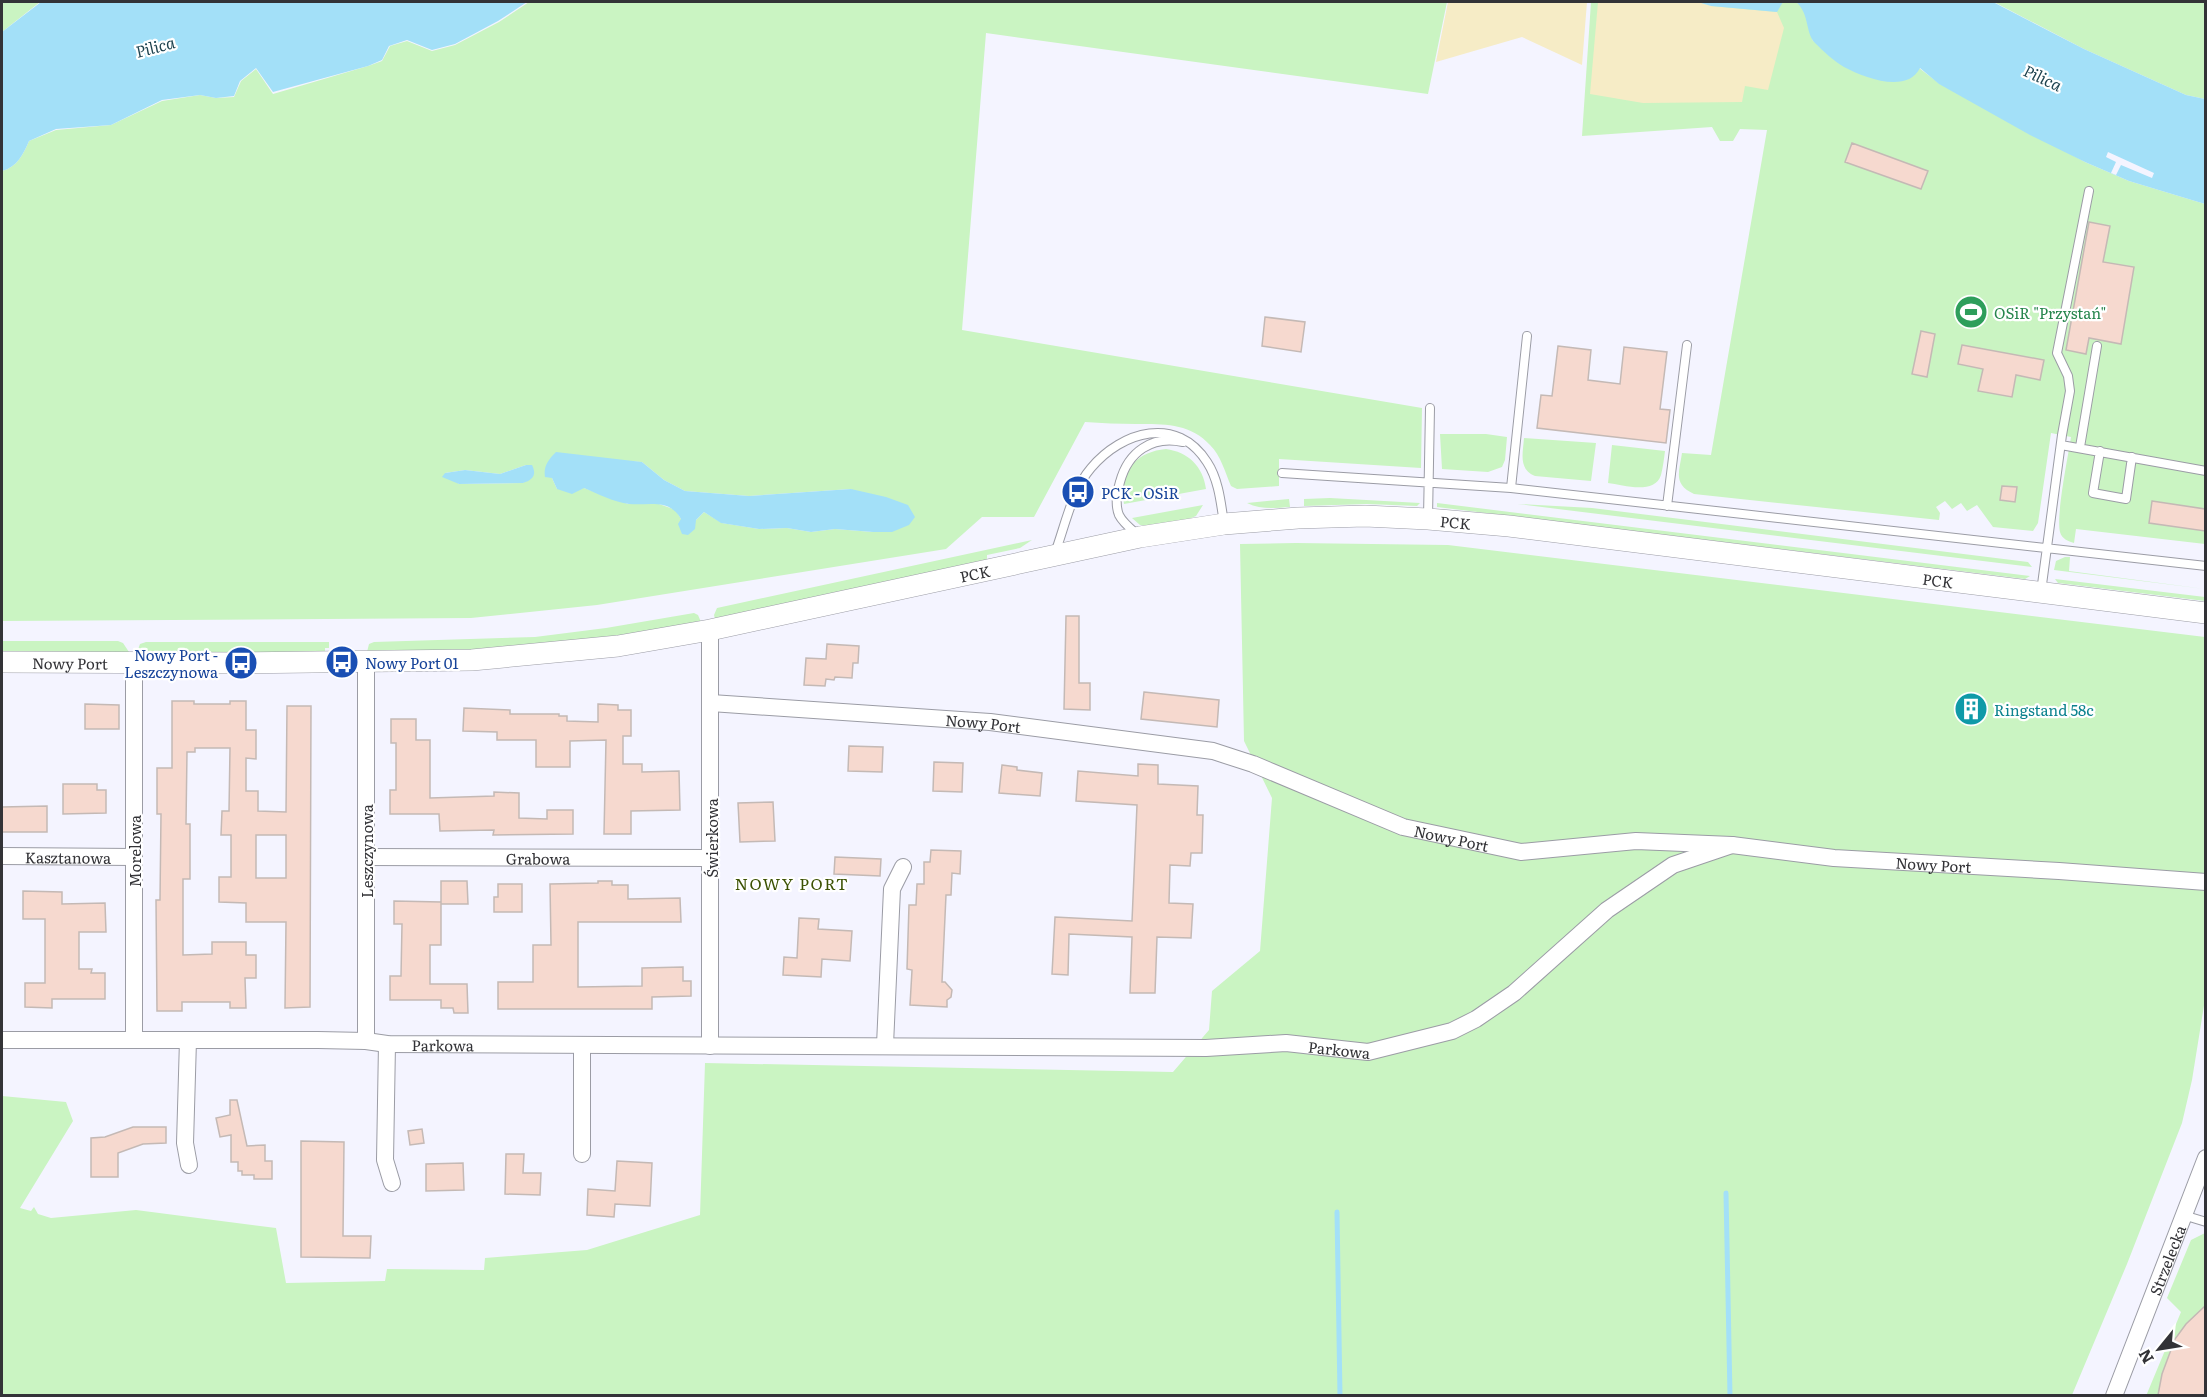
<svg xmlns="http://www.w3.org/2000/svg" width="2207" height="1397" font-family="Literata,serif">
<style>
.green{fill:#caf4c2;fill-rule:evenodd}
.sand{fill:#f6ecc6}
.water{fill:#a3e0f8}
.pier{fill:#f4f4ff}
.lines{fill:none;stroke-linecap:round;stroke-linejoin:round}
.stream{stroke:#a3e0f8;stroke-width:5}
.building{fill:#f6d9cf;stroke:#c4b9b5;stroke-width:1.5;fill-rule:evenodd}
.service-casing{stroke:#9b9ca5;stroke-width:10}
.minor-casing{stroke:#9b9ca5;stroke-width:18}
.tertiary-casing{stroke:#9b9ca5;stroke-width:22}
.service{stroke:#fff;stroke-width:8}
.minor{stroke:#fff;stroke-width:16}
.tertiary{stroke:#fff;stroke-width:21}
.labels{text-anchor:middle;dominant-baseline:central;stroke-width:4.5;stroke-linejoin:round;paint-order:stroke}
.leisure-label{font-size:15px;fill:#27864d;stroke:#fff;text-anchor:start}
.transit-label{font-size:15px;fill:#164399;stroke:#fff;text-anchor:start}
.street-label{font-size:15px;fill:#333337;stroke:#fff}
.culture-label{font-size:15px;fill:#0d838f;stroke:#fff;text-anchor:start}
.water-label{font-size:16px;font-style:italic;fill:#1e434f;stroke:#fff}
.neighbourhood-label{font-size:16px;letter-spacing:1.5px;fill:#3c5204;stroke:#fff}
</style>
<rect width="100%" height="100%" fill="#f4f4ff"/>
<!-- green -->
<path class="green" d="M2,2H40L2,32Z
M529,2H1447L1428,94L986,33L962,330L1422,408L1421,468L1279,459V486L1237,489L1231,486C1225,472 1221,456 1210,445C1190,423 1163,424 1136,424C1119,424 1102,423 1085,422L1034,517H982L946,549L597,605L471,618L2,621V171C17,167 23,155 29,141L56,130L111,125L162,101L200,95L216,98L234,97L241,81L256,69L273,94L368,66L382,61L390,46L407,41L432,51L455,45L499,22ZM625,461L642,462L664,480L685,491L749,496L851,489L892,532H873L835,529L811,532L787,528L759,529L722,523L704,512L696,520L681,519L676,510L659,504H628L584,488L557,489L552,478ZM526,465H532L523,483L459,484L445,473L465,470L500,474Z
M1591,2H1698L1711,6L1796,2L1804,8L1813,41L1919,68L1940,84L2085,162L2129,181L2205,204V544L2076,529L2074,543C2068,541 2062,539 2060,532C2056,515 2068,457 2071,437L2051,433L2038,523L2033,531L1993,527L1977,505L1967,511L1961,503L1952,509L1945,501L1936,507L1940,513L1939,520L1694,494C1673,484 1679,473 1682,453L1711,455L1767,130L1740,129L1733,141H1720L1712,127L1582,136Z
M1994,2H2205V99L2186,95L2084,49Z
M1440,434H1486L1507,437L1505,460L1502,467L1488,472L1442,469Z
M1524,438L1596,443L1591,481L1535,476C1518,469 1523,453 1524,438Z
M1612,445L1665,451C1664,459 1663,467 1661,475C1655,495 1623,485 1608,483Z
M1166,449C1188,452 1203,466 1206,489L1124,504C1118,474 1134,452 1166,449Z
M1330,498L1420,503L1417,506L1367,504L1304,506V499Z
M1289,499L1290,507C1275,508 1261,510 1247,503Z
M1437,503L2030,576L2025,579L1437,507Z
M1517,504L1592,508L2028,562L2032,567Z
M1203,505L1196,516L1189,519L1146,526L1140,525L1132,518Z
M1032,540L1020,548L987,555V561L715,619L714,615L717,608Z
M1296,543L1448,545L2205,637L2206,993L2192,1080L2182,1123L2127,1264L2072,1395H2V1096L66,1102L73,1121L20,1208L31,1211L34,1207L38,1214L51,1218L136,1210L276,1228L286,1283L385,1281L387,1269L484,1270L485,1258L587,1250L700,1215L705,1063L1173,1072L1209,1030L1212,991L1260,951L1272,798L1244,741L1240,544Z
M2065,557H2070L2069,571L2205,589L2054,570L2056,561Z
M2055,579L2205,597V601L2058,583Z
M694,613L698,615L701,622L608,639L465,652H367L369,644L374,642L535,637L606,628Z
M2,641H118L123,643L129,652H2Z
M146,642H329V648H325V653L137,652L140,644Z
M2205,1233V1395L2146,1396L2181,1312L2167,1298L2191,1240Z"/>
<!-- sand -->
<path class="sand" d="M1448,2H1587L1582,65L1522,37L1436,62Z
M1598,2H1698L1711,6L1777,12L1784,28L1768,90L1745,86L1742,102L1643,103L1590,94Z"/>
<!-- water -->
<path class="water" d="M41,2H527L498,21L455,44L432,50L407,40L389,46L382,60L368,66L273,92L256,68L240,81L234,96L216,98L200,95L162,100L111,125L56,129L29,141C23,155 17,167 2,171V32Z
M1698,2H1783L1777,12L1711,6Z
M1796,2H1993L2084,49L2186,95L2205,99V204L2129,181L2085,162L2030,135L1939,84L1920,68C1907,94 1865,78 1844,67C1835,62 1823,51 1815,43C1805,33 1810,14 1796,2Z
M556,452L642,462L664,480L685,491L749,496L851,489L886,497L908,505L915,517L909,525L892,532H873L835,529L811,532L787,528L759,529L721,523L704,512L696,520L695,529L688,535L682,534L678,524L681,519C669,498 649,506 629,504C614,502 598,494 584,488L572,494L557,489L552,478L545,477C543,466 549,459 556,452Z
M526,465H532C537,475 533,480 523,483L459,484L442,477L445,473L465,470L500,474Z"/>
<!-- pier -->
<path class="pier" d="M2108,152L2154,173L2152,178L2121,165L2116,175L2111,173L2116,162L2106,157Z"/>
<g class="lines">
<!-- stream -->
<path class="stream" d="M1726,1193L1730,1396
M1337,1212L1340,1396"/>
</g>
<!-- building -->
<path class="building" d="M1852,143L1928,171L1921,189L1845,162Z
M2089,222L2110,226L2103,262L2134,267L2121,344L2089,338L2086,354L2066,350Z
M1265,317L1305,322L1301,352L1262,346Z
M1921,331L1935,334L1927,377L1912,374Z
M1962,345L2044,360L2040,380L2016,375L2012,397L1978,391L1983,369L1958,364Z
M1558,346L1591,350L1588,380L1620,384L1624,347L1667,352L1660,409L1670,410L1666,443L1537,428L1541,395L1552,396Z
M2002,486L2017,487L2015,502L2000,500Z
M2152,501L2205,509V531L2149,523Z
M1066,616H1079V683H1090V710L1064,709Z
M827,644L859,646L858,663H853L852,678L835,677L834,680L826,679L825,686L804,685L806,658L826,659Z
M1144,692L1219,700L1217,727L1141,719Z
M172,701H194V704H230V701H246V730H256V759L246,758V791H258V811L286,812L287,706H311L310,1007L285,1008L286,922H246V903L219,902V877H231V835H221L222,811H229L230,748H195V752H187L186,824H190V879H183V955L212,954V942H246V955H256V978H245L246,1008H230V1002H182V1011H157L156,900H160L161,814H157V768H172ZM256,835H286V878H256Z
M85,704L119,705V729H85Z
M598,704L618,705V710H631V736H623V764H642V772L679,771L680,810L631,811V834H604L606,740L570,741V767H536V740H497V732L463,731L464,708L510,710V714H559V716H567V721L598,722Z
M391,719H416V740H430V798L494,796V792L519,793V818L547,819V810H573V834L493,835L494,830L440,831L439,814H390V790H396V743H391Z
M849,746L883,747L882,772L848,771Z
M934,762L963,763L962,792L933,791Z
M1138,764L1158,765V784L1198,786L1197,815H1203L1202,853H1191L1190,866L1170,865L1169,903L1193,904L1191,938L1157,937L1155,993H1130L1132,937L1069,934L1068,975L1052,974L1055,917L1132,921L1137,805L1076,801L1078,771L1138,776Z
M1002,765L1017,767V770L1042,773L1040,796L999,793Z
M63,784H97V790H106V813L63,814Z
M773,802L775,841L740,842L738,803Z
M47,806V832H2V807Z
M931,850L961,851L960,874L952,873L951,895H946L942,982H945L952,990L951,997L947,1000V1007L910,1005L912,970L907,969L909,905H916L917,884H924V862H930Z
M835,857L881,859L880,876L834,874Z
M441,881H467L468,904H441Z
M598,881H612V885H628V899L680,898L681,922H578V987L642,986V968L683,967V981H691V996L652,997V1009H498V982H533V945H551L550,884L598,883Z
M498,884H522V912H494V897H498Z
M23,891L62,892V904L105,903L106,932H79V969H92L91,973H105V999H52V1008L25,1007V983H45V919H23Z
M394,901L441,902V945H430V984H467L468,1013H454L453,1008H441V1000H390V976H401L402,924H394Z
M799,918L819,919L818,929L852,931L850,961L822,959L821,977L783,975L784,957L797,958Z
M230,1100H237L247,1146L265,1145V1161H272V1179H254V1175H242V1171H238V1162H231V1135L220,1137L216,1118L230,1115Z
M133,1127H166V1143L143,1144L118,1153V1177H91V1138L105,1137Z
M422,1129L424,1143L410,1145L408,1131Z
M301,1141L344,1142L343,1236H371L370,1258L301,1257Z
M506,1154H524L523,1173H541L540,1195L505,1194Z
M617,1161L652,1163L650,1206L615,1204L614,1217L587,1215L588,1189L615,1191Z
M463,1163L464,1190L426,1191V1164Z
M2205,1306V1395H2158L2162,1374L2175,1339L2186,1324Z"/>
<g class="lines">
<!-- service casing -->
<g class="service-casing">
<path id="service" d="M2061,445L2206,471
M2080,447L2097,346
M2100,451L2093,493L2126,499L2132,457
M1282,473L1511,488L2206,566
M1511,488L1527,336
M1667,506L1687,345
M1428,518L1430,408
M1138,535C1131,529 1123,523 1119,515C1115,505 1117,492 1120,482C1128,452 1152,435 1183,442
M1055,553C1065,526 1072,490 1091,468C1122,431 1177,415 1207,462C1219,480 1221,504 1224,524
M2041,592L2062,435L2070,391L2068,376L2057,353L2089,191
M2183,1215L2206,1222"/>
</g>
<!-- minor casing -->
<g class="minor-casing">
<g id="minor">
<path d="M366,662V1041"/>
<path id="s1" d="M711,703L990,722L1213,751L1253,764L1403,827L1521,852L1636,841L1732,845L1834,858L2059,871L2206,882"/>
<path id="s2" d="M2,856L134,857"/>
<path id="s3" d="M366,857L711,858"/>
<path id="s4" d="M2,1040H318L366,1041L387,1044L1206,1048L1286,1043L1368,1052L1452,1031L1476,1019L1514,993L1607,910L1673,865L1732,845"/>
<path d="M134,1040V663"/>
<path d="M188,1040L185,1143L189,1165"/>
<path d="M387,1044L385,1160L392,1183"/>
<path d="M582,1045V1154"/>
<path d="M885,1045L892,889L903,867"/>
<path d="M710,1046V630"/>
<path id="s5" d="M2114,1396L2206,1158"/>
</g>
</g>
<!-- tertiary casing -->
<g class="tertiary-casing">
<g id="tertiary">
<path id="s6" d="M2,662L241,663L472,660L618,646L710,630L1140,537L1224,524L1298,518L1365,516L1428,519L1509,526L2206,613"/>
</g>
</g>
<!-- service -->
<use href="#service" class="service"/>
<!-- minor -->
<use href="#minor" class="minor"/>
<!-- tertiary -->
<use href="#tertiary" class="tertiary"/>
</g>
<!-- icons -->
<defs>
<g id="stadium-disc" transform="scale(1.725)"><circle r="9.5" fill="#2e9e5b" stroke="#fff"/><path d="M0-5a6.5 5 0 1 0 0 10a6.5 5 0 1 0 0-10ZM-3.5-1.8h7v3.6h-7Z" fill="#fff"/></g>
<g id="bus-disc" transform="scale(1.725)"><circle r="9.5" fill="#1a4fb4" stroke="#fff"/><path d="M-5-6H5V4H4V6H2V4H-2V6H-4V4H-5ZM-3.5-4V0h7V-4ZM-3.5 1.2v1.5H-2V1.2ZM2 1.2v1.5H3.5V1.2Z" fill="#fff"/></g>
<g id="building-disc" transform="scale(1.725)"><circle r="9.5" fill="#0f9aa8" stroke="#fff"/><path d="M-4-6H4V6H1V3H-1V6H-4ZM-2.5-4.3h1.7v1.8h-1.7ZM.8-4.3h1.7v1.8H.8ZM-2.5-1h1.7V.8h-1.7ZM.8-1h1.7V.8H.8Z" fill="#fff"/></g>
</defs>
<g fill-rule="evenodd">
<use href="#stadium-disc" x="1971" y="312"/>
<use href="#bus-disc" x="1078" y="492"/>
<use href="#bus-disc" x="342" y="662"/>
<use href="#bus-disc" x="241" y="663"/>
<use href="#building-disc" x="1971" y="709"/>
</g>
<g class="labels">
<!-- leisure labels -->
<g class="leisure-label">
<text x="1994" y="312">OSiR "Przystań"</text>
</g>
<!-- transit labels -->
<g class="transit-label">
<text x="1101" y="492">PCK - OSiR</text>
<text x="218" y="654" text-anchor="end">Nowy Port -<tspan x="218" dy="17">Leszczynowa</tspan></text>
<text x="365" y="662">Nowy Port 01</text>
</g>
<!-- street labels -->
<g class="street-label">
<text stroke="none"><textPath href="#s6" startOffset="1467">PCK</textPath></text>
<text stroke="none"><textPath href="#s6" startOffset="981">PCK</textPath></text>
<text stroke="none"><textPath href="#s6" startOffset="1953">PCK</textPath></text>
<text stroke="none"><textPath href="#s6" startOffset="68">Nowy Port</textPath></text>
<text stroke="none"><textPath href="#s1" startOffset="273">Nowy Port</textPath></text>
<text stroke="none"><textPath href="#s1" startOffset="759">Nowy Port</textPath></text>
<text transform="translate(711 838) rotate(-90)">Świerkowa</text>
<text transform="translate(134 851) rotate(-90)">Morelowa</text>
<text transform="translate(366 851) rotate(-90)">Leszczynowa</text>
<text stroke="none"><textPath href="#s2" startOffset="66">Kasztanowa</textPath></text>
<text stroke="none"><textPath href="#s3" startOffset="172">Grabowa</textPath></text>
<text stroke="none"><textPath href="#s1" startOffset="1244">Nowy Port</textPath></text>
<text stroke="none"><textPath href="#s4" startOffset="441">Parkowa</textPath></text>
<text stroke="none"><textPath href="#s4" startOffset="1338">Parkowa</textPath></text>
<text stroke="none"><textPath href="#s5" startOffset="146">Strzelecka</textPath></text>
</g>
<!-- culture labels -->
<g class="culture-label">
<text x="1994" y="709">Ringstand 58c</text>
</g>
<!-- water labels -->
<g class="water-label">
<text transform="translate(155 46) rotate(-15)">Pilica</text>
<text transform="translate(2043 77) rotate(25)">Pilica</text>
</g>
<!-- neighbourhood labels -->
<g class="neighbourhood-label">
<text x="792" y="883">NOWY PORT</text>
</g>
</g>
<!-- border -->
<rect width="2207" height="1397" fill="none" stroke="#333337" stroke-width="6"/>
<!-- north arrow -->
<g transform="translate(2159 1349) rotate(240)" stroke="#ffffff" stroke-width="4.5" paint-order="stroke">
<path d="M0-4.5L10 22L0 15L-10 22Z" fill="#333337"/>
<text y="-9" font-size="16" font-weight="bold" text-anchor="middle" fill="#333337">N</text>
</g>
</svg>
